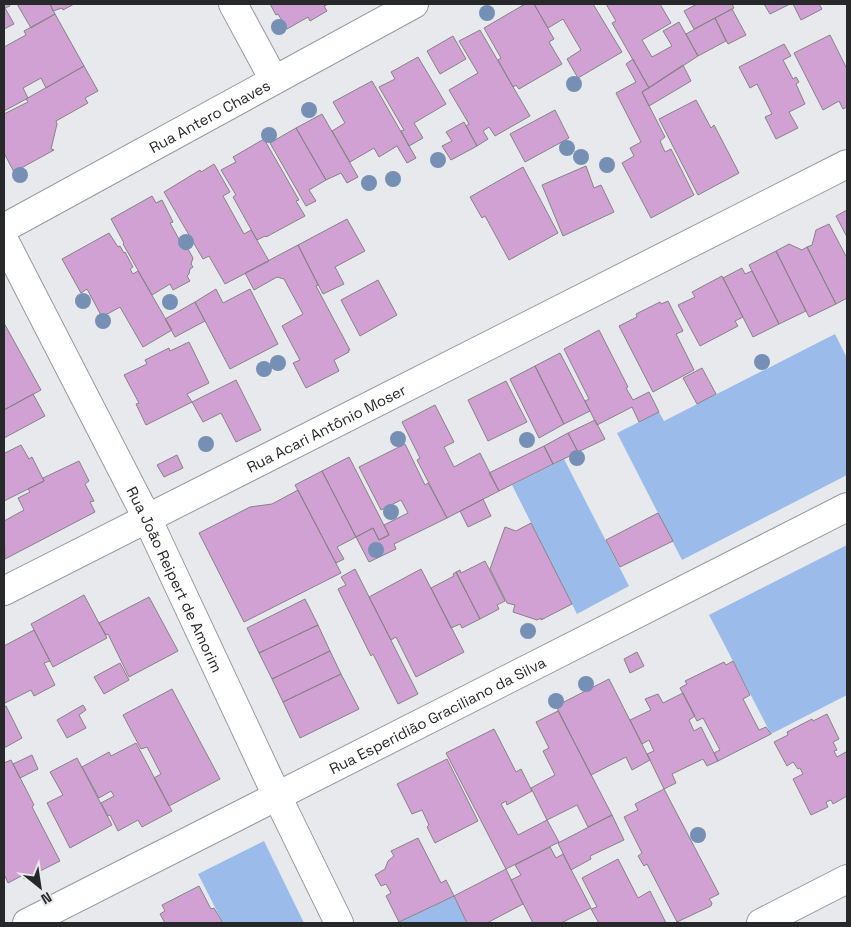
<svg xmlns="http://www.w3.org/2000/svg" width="851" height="927" font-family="'Space Grotesk',sans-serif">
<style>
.green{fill:#9bbbeb}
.building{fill:#d1a1d3;stroke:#868386}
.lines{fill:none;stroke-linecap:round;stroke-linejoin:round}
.street-casing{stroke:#97999c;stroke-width:30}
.street{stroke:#fff;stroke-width:28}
.tree{fill:#768fb4}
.labels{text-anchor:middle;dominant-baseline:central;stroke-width:4;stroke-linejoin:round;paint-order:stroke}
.street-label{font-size:15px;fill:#272829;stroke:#e7e9ed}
</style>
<rect width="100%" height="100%" fill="#e7e9ed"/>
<!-- green -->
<path class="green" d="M835,334L847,358V475L682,560L617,433L659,412L664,421Z
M564,459L629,586L577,614L512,485Z
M847,545V695L771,734L709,615Z
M264,841L304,923H223L198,874Z
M454,896L467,923H397Z"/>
<!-- building -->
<path class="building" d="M4,4H9L10,6L5,8L14,24L4,29Z
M17,4H50L55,14L31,28Z
M50,4H74L63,10L62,8L53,11Z
M270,4H329L324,6L327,11L310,21L308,17L287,29L278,14L276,15Z
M525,4H534L554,39L549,42L562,64L519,89L516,85L513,87L498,60L501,58L484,28Z
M534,4H593L622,52L578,78L567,59L581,50L563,19L548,28Z
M606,4H660L671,23L642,40L652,57L672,46L663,31L679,22L698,56L649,88L612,23L616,21Z
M697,4H732L734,8L694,29L684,11Z
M764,4H790L770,14Z
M793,4H819L822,9L801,20Z
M732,9L746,35L728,44L715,18Z
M55,14L84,66L46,88L41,78L23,88L28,98L4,111V47L26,35L24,31Z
M715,18L726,41L698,56L686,34Z
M480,30L530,116L495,136L489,127L483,131L488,139L477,146L466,126L469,124L449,90L478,73L459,41Z
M830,35L847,69V107L843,109L839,101L823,110L794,53Z
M453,36L466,59L440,74L427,51Z
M784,44L791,56L783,60L793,79L796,77L799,82L796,84L805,104L789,112L798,128L776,139L765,117L772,114L757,84L750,88L739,67Z
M418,57L446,104L414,123L423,138L409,146L401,131L404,130L379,87L395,79L391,72Z
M633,59L649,88L642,92L665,137L660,141L665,152L671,149L694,195L651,218L622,163L634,156L630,148L641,142L616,93L636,82L626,64Z
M683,65L691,81L649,106L642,92Z
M84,66L98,91L85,98L88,103L56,121L57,124L51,149L54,150L14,172L4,153V114L28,102L26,99Z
M372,81L416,158L407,163L397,146L379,157L374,148L350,162L332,131L345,123L333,102Z
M696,100L711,128L714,125L739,173L698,195L659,119Z
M555,110L569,138L525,162L510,134Z
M322,114L358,177L347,183L341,173L326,180L296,128Z
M464,122L477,146L451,160L442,146L452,141L446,132Z
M296,128L326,180L309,190L316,201L306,206L270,143Z
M264,139L299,200L296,201L305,216L266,237L265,236L257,240L233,197L236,195L221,170L236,162L233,157Z
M214,164L230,192L223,196L244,234L251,230L269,261L225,284L209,256L203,259L164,192L200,170L201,172Z
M586,166L594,188L601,185L614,212L563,236L542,185Z
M523,167L558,233L509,260L485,216L482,218L470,197Z
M152,196L156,203L162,200L173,222L170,223L185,250L188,249L193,258L191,264L193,267L190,269L189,274L187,276L190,281L173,290L170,284L152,295L123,244L124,243L111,219Z
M847,210V237L836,216Z
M347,219L365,251L335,267L344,284L323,294L298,245Z
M829,224L847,258V298L836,304L807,247L812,245L816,230Z
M109,233L118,247L120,246L124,253L125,252L133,267L130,269L133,274L138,271L172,330L143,347L120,307L102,317L87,289L81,293L62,259Z
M789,244L802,250L807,247L836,304L809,317L776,251Z
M298,245L318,285L316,286L350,350H348L349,352L334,360L339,371L306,388L293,363L300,360L282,326L303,314L284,279L277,277L254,290L245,273Z
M776,251L806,311L779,324L749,265Z
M742,268L745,274L752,271L779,324L753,337L723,278Z
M722,276L743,317L735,321L738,326L700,346L678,305L695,297L692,292Z
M378,280L397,315L360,336L341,300Z
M216,289L223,303L250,289L278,344L230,369L195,302Z
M668,301L683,331L676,334L694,370L653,392L619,326L637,317L636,314L660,302L661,304Z
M195,302L205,321L175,337L165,319Z
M4,323L41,390L4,410Z
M599,330L628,387L626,388L633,400L649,392L659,412L639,422L632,407L597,425L585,401L589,399L564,349Z
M189,342L209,383L187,394L192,402L146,425L136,404L139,403L124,375L147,364L145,360L169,348L170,351Z
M560,353L590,411L564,424L535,366Z
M535,366L564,424L539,438L510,379Z
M702,368L716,394L697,404L683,378Z
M236,380L261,430L236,442L221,413L203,422L192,402Z
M506,381L527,422L488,441L468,400Z
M33,394L45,416L4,438V410Z
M435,405L454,442L444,447L454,467L480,453L499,491L447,518L417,460L420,458L402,422Z
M595,420L605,439L578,452L568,433Z
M568,433L578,452L553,464L544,446Z
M405,444L425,485L428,483L447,518L394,544L396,549L369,562L356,537L373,528L379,540L389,535L384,525L408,513L401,500L381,510L359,467Z
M21,445L29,459L32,457L44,481L4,501V452L5,453Z
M544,446L553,464L499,491L489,473Z
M177,455L183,468L164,477L157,465Z
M349,457L389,535L379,540L373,528L356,537L322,471Z
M79,461L89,481L85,484L94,501L90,502L95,512L5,559L4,521L24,510L18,498L30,492L28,489L44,481L43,478Z
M322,471L356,537L337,547L344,559L336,563L295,485Z
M298,490L341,573L244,622L199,533L250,507L272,504Z
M483,499L491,516L468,527L460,511Z
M658,513L673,541L620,567L606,540Z
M531,523L572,604L541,620V618L537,620L513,612L515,605L507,603L490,569L505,527L516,531Z
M485,561L505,601L497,605L499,609L480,619L456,572L460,570L461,573Z
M355,569L418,694L398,704L373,654L371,656L338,589L346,585L341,577Z
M421,569L464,652L416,677L396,637L391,640L369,597Z
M456,572L480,619L462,628L460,624L451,628L431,588L454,576L453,574Z
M84,595L107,638L53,667L31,624Z
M149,597L178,651L129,677L108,634L106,635L99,623Z
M305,599L318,625L259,653L247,628Z
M318,625L330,651L272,679L259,653Z
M34,630L50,661L44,663L55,685L34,696L31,690L5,703L4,701V646Z
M330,651L341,674L283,702L272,679Z
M637,652L644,666L630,673L624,659Z
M733,661L750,695L743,699L759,730L766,727L771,734L718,761L714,753L720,750L703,718L697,721L680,688L687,684L685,681L724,662L726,665Z
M120,663L129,680L104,694L94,677Z
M341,674L359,709L300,738L283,702Z
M609,679L650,760L632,770L626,757L591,775L556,706Z
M172,689L220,779L169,806L154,778L161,774L147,747L141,749L123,715Z
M683,693L695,716L689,720L694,731L701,727L718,761L707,766L703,759L672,774L676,783L664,789L647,754L654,751L649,740L642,744L630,720L651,710L645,699L658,694L663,703Z
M83,705L86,710L79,715L86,728L67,738L57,720Z
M6,706L22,738L4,748V707Z
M558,711L612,815L588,827L577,805L547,820L531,788L555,775L543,751L549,748L536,722Z
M827,714L839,739L833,742L837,750L834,751L837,757L846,752L847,755V796L833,804L831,800L826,802L828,807L811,815L793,779L803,774L800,768L798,769L793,762L787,766L774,742L788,735L787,732L812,719L813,721Z
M494,729L516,772L521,769L532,791L507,805L506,801L501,804L518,835L547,820L559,842L506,869L446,753Z
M136,743L172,811L142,827L138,820L118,831L110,815L108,816L101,803L114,796L111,791L99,798L82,767L109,752L111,756Z
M32,755L38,769L20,778L13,764Z
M77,758L112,825L70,848L47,803L63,795L50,772Z
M447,759L478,821L435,843L427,827L429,825L422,810L412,814L397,784Z
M11,760L34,805L32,807L60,861L24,879L23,875L8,883L4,874V762V763Z
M664,789L719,894L709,899L712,903L711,906L677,922L647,864L644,866L638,856L642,853L624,817L638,810L635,804Z
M612,815L624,840L590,856L591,859L571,870L558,843Z
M418,838L441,883L446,880L454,896L399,922L386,896L391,893L386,884L381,886L375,875L385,869L388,861L394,856L391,851Z
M550,847L556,858L563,854L591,908L561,923H533L511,880L521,875L515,865Z
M618,859L638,898L650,891L666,923H599L591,909L597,907L582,878Z
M506,869L523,904L487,923H467L454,896Z
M199,886L211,909L214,908L223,923H165L160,914L165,911L162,905Z"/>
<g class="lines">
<!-- street casing -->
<g class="street-casing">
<g id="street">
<path d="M233,4L274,80"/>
<path id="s1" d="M4,228L414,4"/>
<path id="s2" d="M4,240L147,518L277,796L339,923"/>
<path id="s3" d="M4,591L847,164"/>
<path id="s4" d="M27,923L847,507"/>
<path d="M761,923L847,879"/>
</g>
</g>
<!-- street -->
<use href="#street" class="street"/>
</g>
<!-- trees -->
<g class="tree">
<circle cx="487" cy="13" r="8"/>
<circle cx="279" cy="27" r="8"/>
<circle cx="574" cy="84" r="8"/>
<circle cx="309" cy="110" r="8"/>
<circle cx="269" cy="135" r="8"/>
<circle cx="567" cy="148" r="8"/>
<circle cx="581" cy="157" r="8"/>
<circle cx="438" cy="160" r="8"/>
<circle cx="607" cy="165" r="8"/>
<circle cx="20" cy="175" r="8"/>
<circle cx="393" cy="179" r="8"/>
<circle cx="369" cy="183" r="8"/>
<circle cx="186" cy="242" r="8"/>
<circle cx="83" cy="301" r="8"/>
<circle cx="170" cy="302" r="8"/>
<circle cx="103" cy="321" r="8"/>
<circle cx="762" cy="362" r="8"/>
<circle cx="278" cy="363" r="8"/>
<circle cx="264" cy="369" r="8"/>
<circle cx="398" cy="439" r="8"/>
<circle cx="527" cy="440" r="8"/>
<circle cx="206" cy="444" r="8"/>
<circle cx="577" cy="458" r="8"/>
<circle cx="391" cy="512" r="8"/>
<circle cx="376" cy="550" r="8"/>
<circle cx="528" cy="631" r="8"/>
<circle cx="586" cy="684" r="8"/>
<circle cx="556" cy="701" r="8"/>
<circle cx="698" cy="835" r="8"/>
</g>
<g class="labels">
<!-- street labels -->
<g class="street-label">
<text stroke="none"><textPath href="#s1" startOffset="234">Rua Antero Chaves</textPath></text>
<text stroke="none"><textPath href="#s3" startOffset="361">Rua Acari Antônio Moser</textPath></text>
<text stroke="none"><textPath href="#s2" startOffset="380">Rua João Reipert de Amorim</textPath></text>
<text stroke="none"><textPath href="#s4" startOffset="460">Rua Esperidião Graciliano da Silva</textPath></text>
</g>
</g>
<!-- border -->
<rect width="851" height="927" fill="none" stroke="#272829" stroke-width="10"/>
<!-- north arrow -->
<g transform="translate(40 887) rotate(150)" stroke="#e7e9ed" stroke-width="4" paint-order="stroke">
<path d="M0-4L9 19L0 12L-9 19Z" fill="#272829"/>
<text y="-8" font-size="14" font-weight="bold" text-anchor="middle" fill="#272829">N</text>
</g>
</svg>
